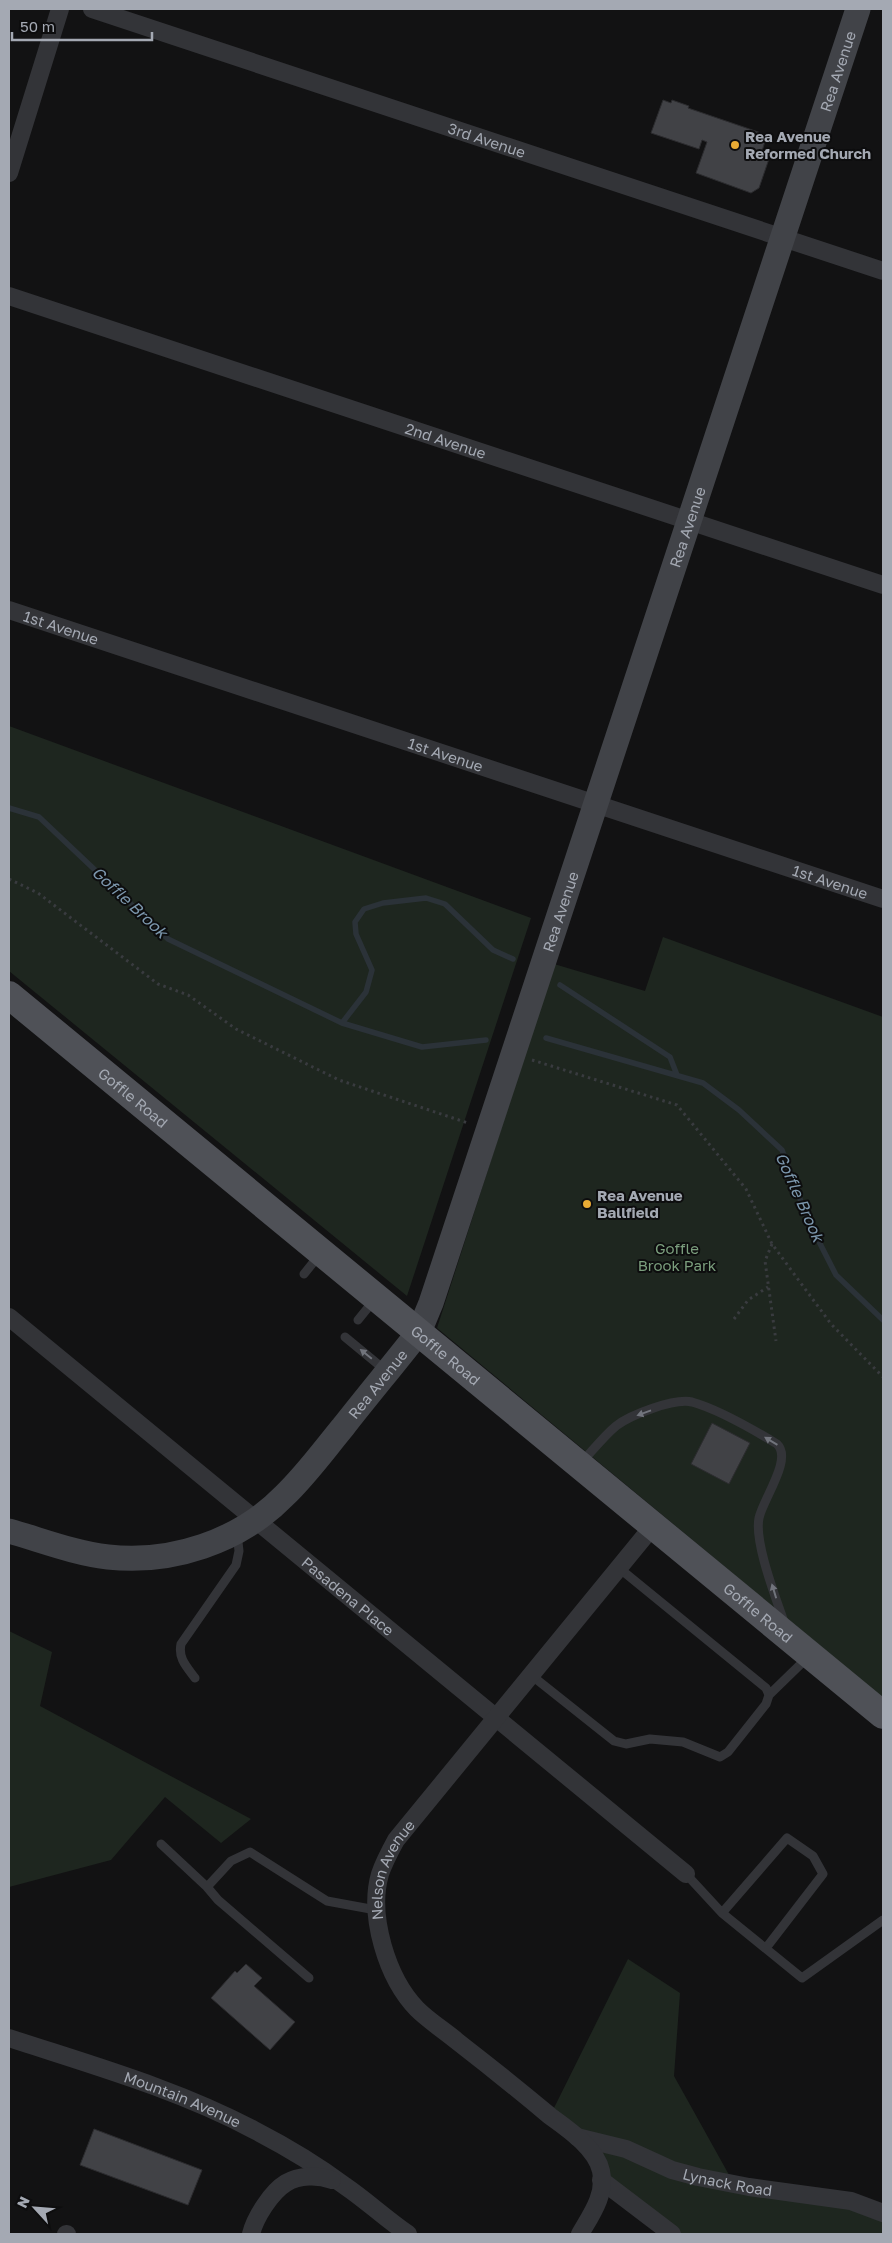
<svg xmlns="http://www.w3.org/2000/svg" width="892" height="2243" font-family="'Golos Text',sans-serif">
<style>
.green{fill:#1e261f}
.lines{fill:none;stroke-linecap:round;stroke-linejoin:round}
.stream{stroke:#2b3238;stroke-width:5.5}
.building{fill:#414246;stroke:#2c2c2f}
.path{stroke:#393b3f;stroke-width:3;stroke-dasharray:2.5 4;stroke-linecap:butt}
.lane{stroke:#333438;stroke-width:9}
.street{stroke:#333438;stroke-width:18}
.secondary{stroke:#414348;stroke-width:25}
.primary{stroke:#4f5157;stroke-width:28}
.oneway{fill:#71747c}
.poi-dot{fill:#e9ab34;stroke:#0d0d0e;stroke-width:2}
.labels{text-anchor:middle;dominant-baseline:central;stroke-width:4;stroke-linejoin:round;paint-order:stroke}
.street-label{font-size:15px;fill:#a4a9b3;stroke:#0d0d0e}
.poi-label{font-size:15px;font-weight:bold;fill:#a4a9b3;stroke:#0d0d0e;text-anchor:start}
.park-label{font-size:15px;fill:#7b9e7d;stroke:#0d0d0e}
.water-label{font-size:16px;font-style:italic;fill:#7c97ad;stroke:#0d0d0e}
</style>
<rect width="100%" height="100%" fill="#121213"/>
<!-- green -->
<path class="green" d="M9,726L531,918L407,1296L9,971Z
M663,937L883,1017V1698L437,1328L554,964L645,991Z
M9,1631L52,1652L40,1706L251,1819L221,1843L165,1797L111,1860L9,1887Z
M628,1959L680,1993L674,2076L733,2182L883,2213V2234H674L606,2177L553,2110Z"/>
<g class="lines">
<!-- stream -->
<path class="stream" d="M9,808L39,817L168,939L342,1023L422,1047L486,1040
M560,985L670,1057L677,1075
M342,1023L366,992L372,970L356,934L355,922L364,909L383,903L426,898L445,904L493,950L513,959
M546,1038L703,1083L739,1110L782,1150L807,1218L836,1275L883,1320"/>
</g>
<!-- building -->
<path class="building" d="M663,100L671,103L672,100L689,106L688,108L767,135L762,151L771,153L759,188L751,193L696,173L707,142L702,140L699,149L651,133Z
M712,1423L750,1443L729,1484L691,1464Z
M246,1964L262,1978L254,1986L295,2022L270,2050L211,1998L235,1971L237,1973Z
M94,2129L202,2170L188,2205L80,2165Z"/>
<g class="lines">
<!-- path -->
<path class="path" d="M9,879L38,893L158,984L188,995L236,1029L339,1080L468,1123
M532,1060L677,1105L746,1189L772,1244L831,1324L883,1377
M772,1244L765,1261L776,1341
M734,1319L748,1300L768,1287"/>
<!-- lane -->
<path class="lane" d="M304,1274L320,1254
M358,1320L375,1299
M345,1337L385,1370
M582,1462C593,1450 604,1436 616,1426C630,1415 674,1398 692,1402C717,1409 754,1430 777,1444C793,1459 763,1499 759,1518C754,1542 776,1598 784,1622
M531,1675L614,1741L626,1744L650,1739L683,1742L720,1757L728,1752L766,1704L769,1695L766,1688L619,1568
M195,1678C186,1666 178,1658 181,1644L236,1565L239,1551L237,1533
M769,1695L808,1657
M161,1844L207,1887
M686,1874L722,1913
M766,1948L823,1874L813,1856L787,1838L722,1913L802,1978L883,1920
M309,1978L218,1900L207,1887L231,1861L250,1852L327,1901L376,1910"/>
<!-- street -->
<g class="street">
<path id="s1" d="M92,9L883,271"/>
<path d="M9,173L60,9"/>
<path id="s2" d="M9,296L883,585"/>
<path id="s3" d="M9,610L883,899"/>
<path id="s4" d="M9,1317L686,1874"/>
<path id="s5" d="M9,2038C91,2065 177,2089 254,2130C285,2146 317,2165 345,2186C367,2201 386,2219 408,2234"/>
<path id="s6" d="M577,2137L626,2149L672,2170L698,2177L749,2187L851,2201L883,2213"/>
<path d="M601,2180L672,2234"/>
<path d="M66,2234H67"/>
<path d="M251,2234C255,2218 271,2192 286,2183C299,2175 318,2175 332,2180"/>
<path id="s7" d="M580,2234C591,2215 606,2195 601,2171C596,2148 568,2129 550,2116C520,2091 489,2066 458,2042C445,2031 429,2021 417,2009C387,1978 368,1916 380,1874C384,1862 390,1851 396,1840L653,1526"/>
</g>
<!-- secondary -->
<path class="secondary" id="s8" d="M9,1531C41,1540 74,1553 108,1557C171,1564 239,1542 284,1496C306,1475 324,1450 343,1427C368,1395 394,1364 419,1332L431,1303L858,9"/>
<!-- primary -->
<path class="primary" id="s9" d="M9,995L883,1715"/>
</g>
<!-- one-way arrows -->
<defs><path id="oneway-solid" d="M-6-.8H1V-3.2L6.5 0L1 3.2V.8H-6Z" transform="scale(1.25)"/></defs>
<g class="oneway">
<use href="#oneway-solid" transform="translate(366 1354) rotate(-141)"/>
<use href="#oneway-solid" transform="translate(644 1413) rotate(160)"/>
<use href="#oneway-solid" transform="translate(771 1441) rotate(-149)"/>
<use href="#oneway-solid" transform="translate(774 1591) rotate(-107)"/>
</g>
<!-- markers -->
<g class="poi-dot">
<circle cx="735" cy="145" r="5"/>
<circle cx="587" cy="1204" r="5"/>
</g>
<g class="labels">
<!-- street labels -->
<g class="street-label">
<text stroke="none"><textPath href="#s8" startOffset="1836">Rea Avenue</textPath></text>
<text stroke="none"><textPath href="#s1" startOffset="416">3rd Avenue</textPath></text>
<text stroke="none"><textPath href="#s2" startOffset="460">2nd Avenue</textPath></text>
<text stroke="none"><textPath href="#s8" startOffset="1356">Rea Avenue</textPath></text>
<text stroke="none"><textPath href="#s3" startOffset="55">1st Avenue</textPath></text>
<text stroke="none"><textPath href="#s3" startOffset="460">1st Avenue</textPath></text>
<text stroke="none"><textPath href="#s3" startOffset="865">1st Avenue</textPath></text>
<text stroke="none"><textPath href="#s8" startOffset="951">Rea Avenue</textPath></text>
<text stroke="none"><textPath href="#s9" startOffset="161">Goffle Road</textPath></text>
<text stroke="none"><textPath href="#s9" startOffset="566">Goffle Road</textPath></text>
<text stroke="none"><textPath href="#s8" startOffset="441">Rea Avenue</textPath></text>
<text stroke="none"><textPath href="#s4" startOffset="439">Pasadena Place</textPath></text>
<text stroke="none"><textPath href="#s9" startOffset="971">Goffle Road</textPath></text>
<text stroke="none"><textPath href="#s7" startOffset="468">Nelson Avenue</textPath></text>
<text stroke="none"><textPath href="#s5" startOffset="184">Mountain Avenue</textPath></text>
<text stroke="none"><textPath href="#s6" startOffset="158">Lynack Road</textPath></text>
</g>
<!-- poi labels -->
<g class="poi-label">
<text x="745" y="136">Rea Avenue<tspan x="745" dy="17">Reformed Church</tspan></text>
<text x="597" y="1195">Rea Avenue<tspan x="597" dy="17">Ballfield</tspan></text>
</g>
<!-- park labels -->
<g class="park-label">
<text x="677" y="1248">Goffle<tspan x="677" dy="17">Brook Park</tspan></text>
</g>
<!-- water labels -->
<g class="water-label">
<text transform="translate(130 902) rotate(43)">Goffle Brook</text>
<text transform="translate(800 1197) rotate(66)">Goffle Brook</text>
</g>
</g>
<!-- border -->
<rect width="892" height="2243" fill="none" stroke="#a4a9b3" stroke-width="20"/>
<!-- north arrow -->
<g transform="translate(35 2208) rotate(296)" stroke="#0d0d0e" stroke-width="4" paint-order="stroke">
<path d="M0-4L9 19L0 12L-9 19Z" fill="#a4a9b3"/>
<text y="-8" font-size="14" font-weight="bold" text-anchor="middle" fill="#a4a9b3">N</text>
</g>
<!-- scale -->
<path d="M12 32v8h140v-8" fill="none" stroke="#a4a9b3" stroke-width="2.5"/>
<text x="20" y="32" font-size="15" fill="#a4a9b3" stroke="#0d0d0e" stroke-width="4" paint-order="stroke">50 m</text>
</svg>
